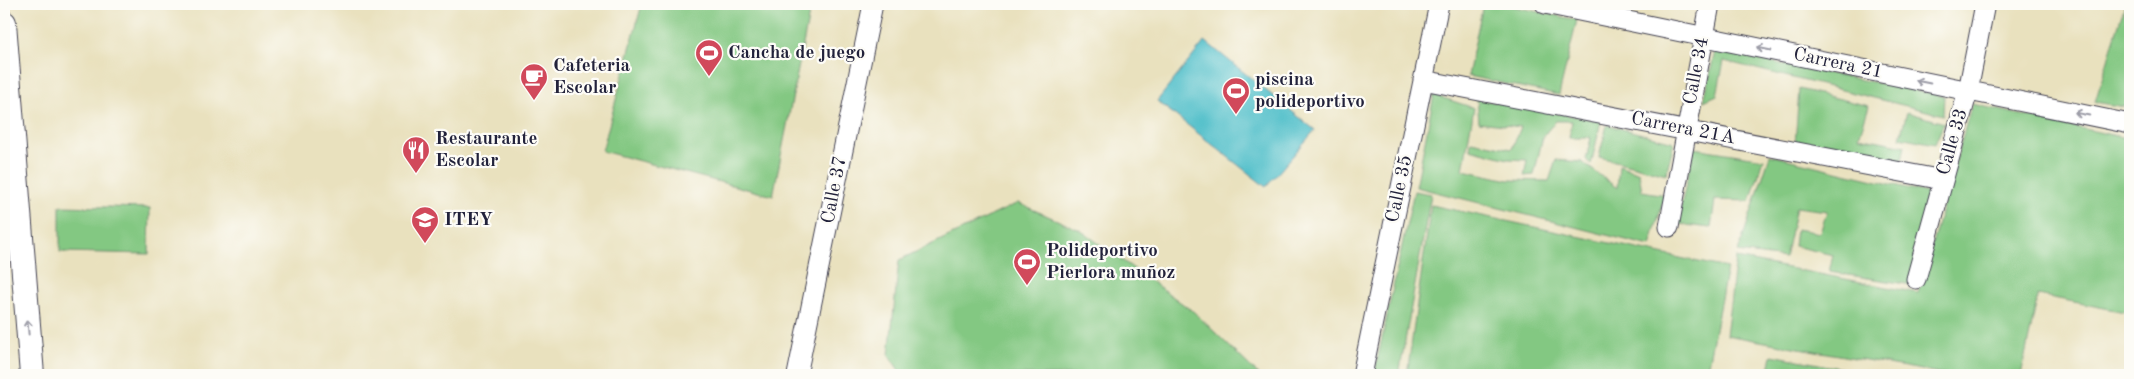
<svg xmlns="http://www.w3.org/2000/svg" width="2134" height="379" font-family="'Old Standard TT',serif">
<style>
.green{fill:#83c882;stroke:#52755e}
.water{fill:#53c0ca;stroke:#3a7182}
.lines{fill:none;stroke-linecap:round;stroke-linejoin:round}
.minor-casing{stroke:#403f4f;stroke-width:21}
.major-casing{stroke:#403f4f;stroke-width:26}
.minor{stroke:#fff;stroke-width:19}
.major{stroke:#fff;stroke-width:24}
.oneway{stroke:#9c9ca7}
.labels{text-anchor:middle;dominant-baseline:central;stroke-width:4.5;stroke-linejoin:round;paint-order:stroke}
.poi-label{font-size:19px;font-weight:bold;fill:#22223b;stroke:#fdfcf7;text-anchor:start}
.street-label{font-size:19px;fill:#22223b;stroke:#fdfcf7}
</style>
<rect width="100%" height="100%" fill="#fdfcf7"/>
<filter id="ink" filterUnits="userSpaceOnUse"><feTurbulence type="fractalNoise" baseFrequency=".02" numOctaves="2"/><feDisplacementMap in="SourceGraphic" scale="10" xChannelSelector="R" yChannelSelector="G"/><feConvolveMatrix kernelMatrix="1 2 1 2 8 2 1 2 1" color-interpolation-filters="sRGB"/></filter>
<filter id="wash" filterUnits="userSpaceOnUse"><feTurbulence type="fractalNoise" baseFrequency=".0096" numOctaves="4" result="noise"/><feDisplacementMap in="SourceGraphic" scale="20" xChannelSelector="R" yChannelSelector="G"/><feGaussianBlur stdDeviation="1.12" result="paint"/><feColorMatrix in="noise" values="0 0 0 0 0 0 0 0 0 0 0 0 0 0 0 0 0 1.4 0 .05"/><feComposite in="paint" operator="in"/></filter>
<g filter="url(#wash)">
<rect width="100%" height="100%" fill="#e9e1be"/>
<!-- green -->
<path class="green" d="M642,4H811L773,196L602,151Z
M1483,4H1502L1577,20L1559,95L1468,76Z
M2125,4H2130V108L2095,102Z
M1715,51L1944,96L1943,115L1724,61L1717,95L1704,101Z
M1799,89L1869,106L1859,137L1905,146L1901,164L1795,145Z
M1434,95L1474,108L1463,170L1509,180L1549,181L1556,160L1582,162L1617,188L1619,165L1639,173L1642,191L1665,195L1650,246L1416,187Z
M1477,99L1601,121L1591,165L1586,159L1591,138H1569L1572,121H1556L1543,136L1534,175L1524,176L1527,160L1508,159L1470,149L1471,141L1512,149L1521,127L1479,122Z
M1972,104L2130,139V313L2038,295L2021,375H1950L1726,335L1736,258L1918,293Z
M1907,112L1944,123L1935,144L1900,137Z
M1607,125L1674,142L1666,174L1599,157Z
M1694,148L1764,159L1750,201L1715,200L1711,228L1677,224Z
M1770,155L1936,195L1913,285L1829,272L1833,255L1794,246L1796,229L1820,233L1827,211L1796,207L1785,258L1738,252Z
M1414,191L1431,194L1399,375H1374Z
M1018,203L1080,230L1194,312L1259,375H902L889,355L899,260Z
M1431,205L1727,268L1706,375H1407Z
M60,206L150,208L149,254L60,252Z
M1772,355L1876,375H1768Z"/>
<!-- water -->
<path class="water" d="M1205,41L1315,130L1266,187L1157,101Z"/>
</g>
<g filter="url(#ink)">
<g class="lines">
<!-- minor casing -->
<g class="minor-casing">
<path id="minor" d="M1545,4L2130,124
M1423,80L1943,180
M1669,227L1710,4
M1916,279L1968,91L1985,4
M797,375L873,4
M1362,375L1439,4"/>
</g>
<!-- major casing -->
<g class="major-casing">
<path id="major" d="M4,23L32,375"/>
</g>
<!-- minor -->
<use href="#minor" class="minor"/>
<!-- major -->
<use href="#major" class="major"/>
</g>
<!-- one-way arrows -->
<defs><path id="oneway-shaft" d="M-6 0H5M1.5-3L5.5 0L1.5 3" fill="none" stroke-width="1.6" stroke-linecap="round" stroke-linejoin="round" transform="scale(1.25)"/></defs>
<g class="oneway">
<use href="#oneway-shaft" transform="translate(1764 49) rotate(-168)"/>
<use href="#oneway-shaft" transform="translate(1923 82) rotate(-168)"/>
<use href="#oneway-shaft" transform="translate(2082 114) rotate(-169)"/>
<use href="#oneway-shaft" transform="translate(28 327) rotate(-95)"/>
</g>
</g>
<!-- icons -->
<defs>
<g id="stadium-pin" transform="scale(1.4375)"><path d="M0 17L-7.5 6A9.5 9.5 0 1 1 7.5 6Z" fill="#d1495b" stroke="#fdfcf7"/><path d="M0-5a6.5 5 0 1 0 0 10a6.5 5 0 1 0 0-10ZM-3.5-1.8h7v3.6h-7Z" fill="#fff"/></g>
<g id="cafe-pin" transform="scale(1.4375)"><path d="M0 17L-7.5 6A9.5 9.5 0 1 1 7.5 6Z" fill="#d1495b" stroke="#fdfcf7"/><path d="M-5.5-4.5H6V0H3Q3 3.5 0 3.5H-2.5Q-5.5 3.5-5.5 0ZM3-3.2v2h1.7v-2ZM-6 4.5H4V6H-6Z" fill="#fff"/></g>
<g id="restaurant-pin" transform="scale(1.4375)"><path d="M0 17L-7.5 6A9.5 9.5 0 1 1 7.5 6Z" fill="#d1495b" stroke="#fdfcf7"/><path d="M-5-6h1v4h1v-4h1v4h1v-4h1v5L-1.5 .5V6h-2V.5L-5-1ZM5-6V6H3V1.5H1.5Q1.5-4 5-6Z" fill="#fff"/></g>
<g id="school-pin" transform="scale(1.4375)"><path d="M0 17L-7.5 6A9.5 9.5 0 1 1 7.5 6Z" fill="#d1495b" stroke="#fdfcf7"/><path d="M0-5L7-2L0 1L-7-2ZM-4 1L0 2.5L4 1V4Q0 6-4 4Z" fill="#fff"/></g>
</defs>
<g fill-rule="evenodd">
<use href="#stadium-pin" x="709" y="53"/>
<use href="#cafe-pin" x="534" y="77"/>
<use href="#stadium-pin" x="1236" y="91"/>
<use href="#restaurant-pin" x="416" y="150"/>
<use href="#school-pin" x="425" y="220"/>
<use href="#stadium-pin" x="1027" y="262"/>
</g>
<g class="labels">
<!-- poi labels -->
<g class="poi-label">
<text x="728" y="53">Cancha de juego</text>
<text x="553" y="66">Cafeteria<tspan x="553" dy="22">Escolar</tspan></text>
<text x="1255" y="80">piscina<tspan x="1255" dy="22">polideportivo</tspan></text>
<text x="435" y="139">Restaurante<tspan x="435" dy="22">Escolar</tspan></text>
<text x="444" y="220">ITEY</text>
<text x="1046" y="251">Polideportivo<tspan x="1046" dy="22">Pierlora muñoz</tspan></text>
</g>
<!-- street labels -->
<g class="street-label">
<text transform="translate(1838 64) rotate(12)">Carrera 21</text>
<text transform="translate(1697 71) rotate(-79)">Calle 34</text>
<text transform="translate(1683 129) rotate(11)">Carrera 21A</text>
<text transform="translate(1953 142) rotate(-74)">Calle 33</text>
<text transform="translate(1400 189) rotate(-78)">Calle 35</text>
<text transform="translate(835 190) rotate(-79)">Calle 37</text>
</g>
</g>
<!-- margin -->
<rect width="2134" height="379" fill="none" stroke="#fdfcf7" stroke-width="20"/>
</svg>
